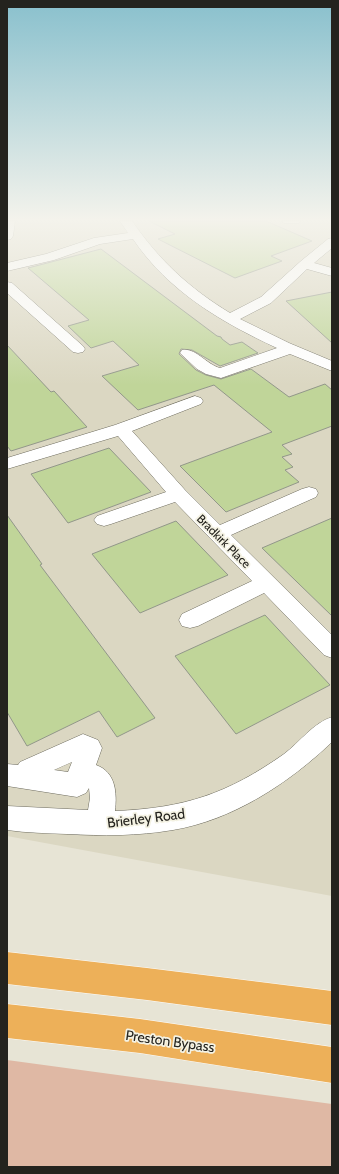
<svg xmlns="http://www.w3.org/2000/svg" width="339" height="1174" font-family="Cabin,sans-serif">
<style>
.built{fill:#dbd7c2}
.green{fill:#dfb8a4}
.building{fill:#c0d599;stroke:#92978a}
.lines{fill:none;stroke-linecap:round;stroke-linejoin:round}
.minor-casing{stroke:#6e6c5f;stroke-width:1}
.highway-casing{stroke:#fff;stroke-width:1}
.minor{fill:#fff;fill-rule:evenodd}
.highway{fill:#edb059;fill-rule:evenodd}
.labels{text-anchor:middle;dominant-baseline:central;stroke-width:3.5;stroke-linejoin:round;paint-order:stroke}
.street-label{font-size:12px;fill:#24231e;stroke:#f4f2e3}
.near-street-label{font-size:14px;fill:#24231e;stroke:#f4f2e3}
</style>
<rect width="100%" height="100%" fill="#e7e4d5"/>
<!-- built -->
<path class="built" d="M7,221H332V896L7,836Z"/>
<!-- green -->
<path class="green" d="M7,1060L332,1104V1167H7Z"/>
<!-- building -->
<path class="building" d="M149,221H266L312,241L271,256L282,261L235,278L158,239L175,234Z
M101,249L217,336L221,337L222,339L230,345L242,342L258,353L220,366L192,350L181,349L179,354L196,370L206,375L221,379L251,369L289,397L325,384L332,390V426L282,445L292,454L282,457L293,467L285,470L299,482L226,512L180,466L272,432L214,385L138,410L102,376L139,365L113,341L91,348L68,326L89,320L28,268Z
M332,292V343L286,301Z
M7,345L51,392L54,391L87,427L11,451L7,446Z
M109,448L151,492L68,523L31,474Z
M7,515L42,564L40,565L155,718L117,737L99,711L27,746L7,712Z
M332,518V616L262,548Z
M176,521L228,575L140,613L92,554Z
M265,615L330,685L236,734L175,656Z"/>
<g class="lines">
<!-- minor casing -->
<g class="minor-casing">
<path id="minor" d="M7,221H15L13,236L11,239L7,240Z
M120,221H132C159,260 189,288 230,313L261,297L301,261L328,239L332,238V248L314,263L332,268V276L307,269L271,303L240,319L289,343L332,361V371L290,354L221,378L206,374L197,369L180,353L182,350C195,347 206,364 220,368L277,348C221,322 168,291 133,239L100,244L54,260L7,271V263L46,254L94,238L128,233Z
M282,221H301L299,223H284Z
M7,282L12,283L83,346L85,349L83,352L78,353L73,352L7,293Z
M195,396L201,398L203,401L201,404L132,431L185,490L220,525L302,489L309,487L316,489L318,493L316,497L231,535L332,635V658L324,655L264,593L198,626L190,628L182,626L179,620L182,614L252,581L175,502L111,524L104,526L97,524L94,520L97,516L166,492L118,436L7,469V458L115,425Z
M332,717V742C289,783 233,820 173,830C138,836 102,836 67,834C47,833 27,833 7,830V806L88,810L90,798L89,788L86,793L77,797L7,786V764L18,765L20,762L83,734L98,740L102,748L96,765C116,772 117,793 115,811C185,808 227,794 284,754C300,742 313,723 332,717ZM72,762L68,772L54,770Z"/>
</g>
<!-- highway casing -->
<g class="highway-casing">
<path id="highway" d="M7,952L147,968L332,991V1025L147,1000L7,984Z
M7,1004L140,1019L332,1047V1083L140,1053L7,1038Z"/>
</g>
<!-- minor -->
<use href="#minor" class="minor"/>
<!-- highway -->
<use href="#highway" class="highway"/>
</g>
<!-- sky -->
<linearGradient id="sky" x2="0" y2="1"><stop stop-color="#89c0cd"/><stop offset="0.57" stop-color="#f4f3ec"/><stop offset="1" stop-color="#f4f3ec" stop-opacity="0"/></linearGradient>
<rect width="339" height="385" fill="url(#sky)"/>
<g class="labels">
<!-- street labels -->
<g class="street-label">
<text transform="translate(224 541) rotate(45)">Bradkirk Place</text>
</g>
<!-- near-street labels -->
<g class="near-street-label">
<text transform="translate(146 818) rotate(-7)">Brierley Road</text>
<text transform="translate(170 1041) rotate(8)">Preston Bypass</text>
</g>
</g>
<!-- border -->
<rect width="339" height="1174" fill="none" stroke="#24231e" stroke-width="16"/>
</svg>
